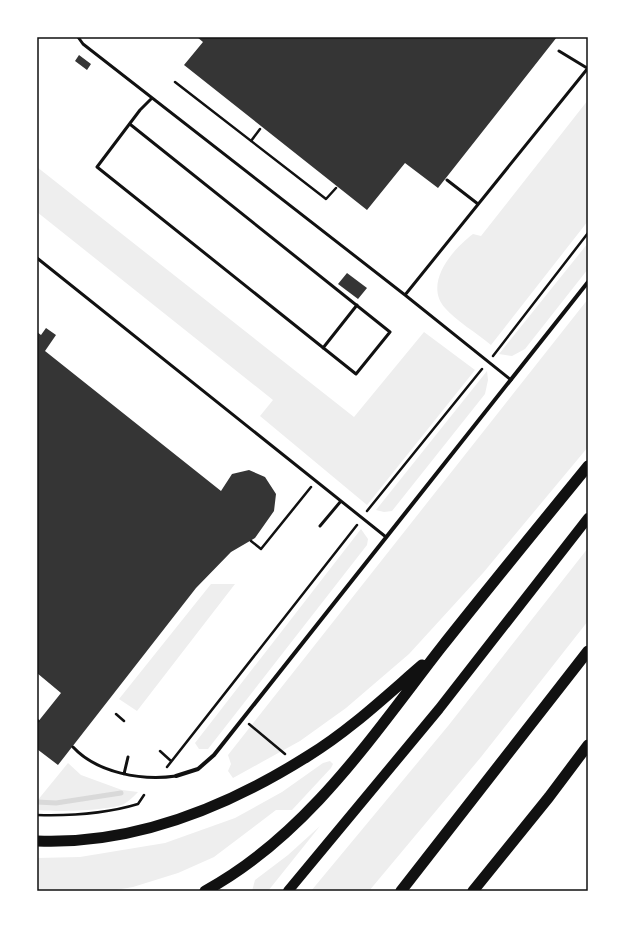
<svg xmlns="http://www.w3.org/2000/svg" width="625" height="928" font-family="'Noto Sans',sans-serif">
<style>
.green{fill:#eee}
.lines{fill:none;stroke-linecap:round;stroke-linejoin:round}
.stream{stroke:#d9d9d9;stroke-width:5}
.building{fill:#353535}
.path{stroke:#111;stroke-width:2.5}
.service{stroke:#111;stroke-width:3}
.minor{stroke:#111;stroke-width:4}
.primary{stroke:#111;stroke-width:10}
.trunk{stroke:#111;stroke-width:11}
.neatline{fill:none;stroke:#111;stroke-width:1.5}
</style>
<rect width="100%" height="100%" fill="#fff"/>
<!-- green -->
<path class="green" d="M588,100V221L491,345C478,334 455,320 445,308C423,283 453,249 473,234L481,236Z
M37,167L354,417L424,332L475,370L367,505L260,416L273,400L37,212Z
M588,243V269L525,349L512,356L499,354Z
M588,299V447L483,573L409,654L346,708L300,741L233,778L228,771L231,764L228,755Z
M487,371L488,380L485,394L392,511L384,512L376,510Z
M361,529L368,539L367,545L208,749H199L195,743Z
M588,548V621L481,757L369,891H311L448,726Z
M211,584H235L137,711L119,699Z
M330,761L333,764L331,768L292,810H276L214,857L178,873L133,887L110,891H37V858L80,857L165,843L235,818L282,792L323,763Z
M68,763L81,775L122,790L138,792C134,796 129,801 124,804C109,811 54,812 37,810V801Z
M320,826L268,891H252L255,880L288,855Z"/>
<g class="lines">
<!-- stream -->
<path class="stream" d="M37,802L56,803L121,793"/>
</g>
<!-- building -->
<path class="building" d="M197,37H557L438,188L405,163L367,210L184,65L203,42Z
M79,55L91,64L87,70L75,61Z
M347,273L367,288L358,299L338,284Z
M46,328L56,335L45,351L221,491L232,474L249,470L265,477L276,494L274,511L255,538L231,552L196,588L58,765L37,749V723L61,693L37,673V332L41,335Z"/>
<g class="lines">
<!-- path -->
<path class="path" d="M175,82L326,199L336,188
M251,141L260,129
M493,356L588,233
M367,511L482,369
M251,541L261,549L311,487
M116,714L124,721
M249,724L285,754
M160,751L171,761
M167,767L357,525
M37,815C71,816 105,814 138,804L144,795"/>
<!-- service -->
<path class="service" d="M78,37L83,44L405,295L511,380
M559,51L587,68
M131,125L390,332L356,374L97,167L140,110L152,98
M447,180L478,204
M37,258L386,537
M405,295L588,68
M323,348L357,305
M320,526L341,501
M37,720L38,721
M73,747C97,773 142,781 176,776
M124,774L128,757"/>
<!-- minor -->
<path class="minor" d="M176,776L198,769L214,755L588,282"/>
<!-- primary -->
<path class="primary" d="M288,891L439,709L588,518"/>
<!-- trunk -->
<path class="trunk" d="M37,841C135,845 227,807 308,756C349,731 386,696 422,665
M205,891C306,836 371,738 440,649C489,587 539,526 588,466
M401,891L588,651
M473,891L549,797L588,745"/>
</g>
<!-- border -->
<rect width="625" height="928" fill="none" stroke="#ffffff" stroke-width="76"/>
<rect x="38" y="38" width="549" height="852" class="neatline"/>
</svg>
